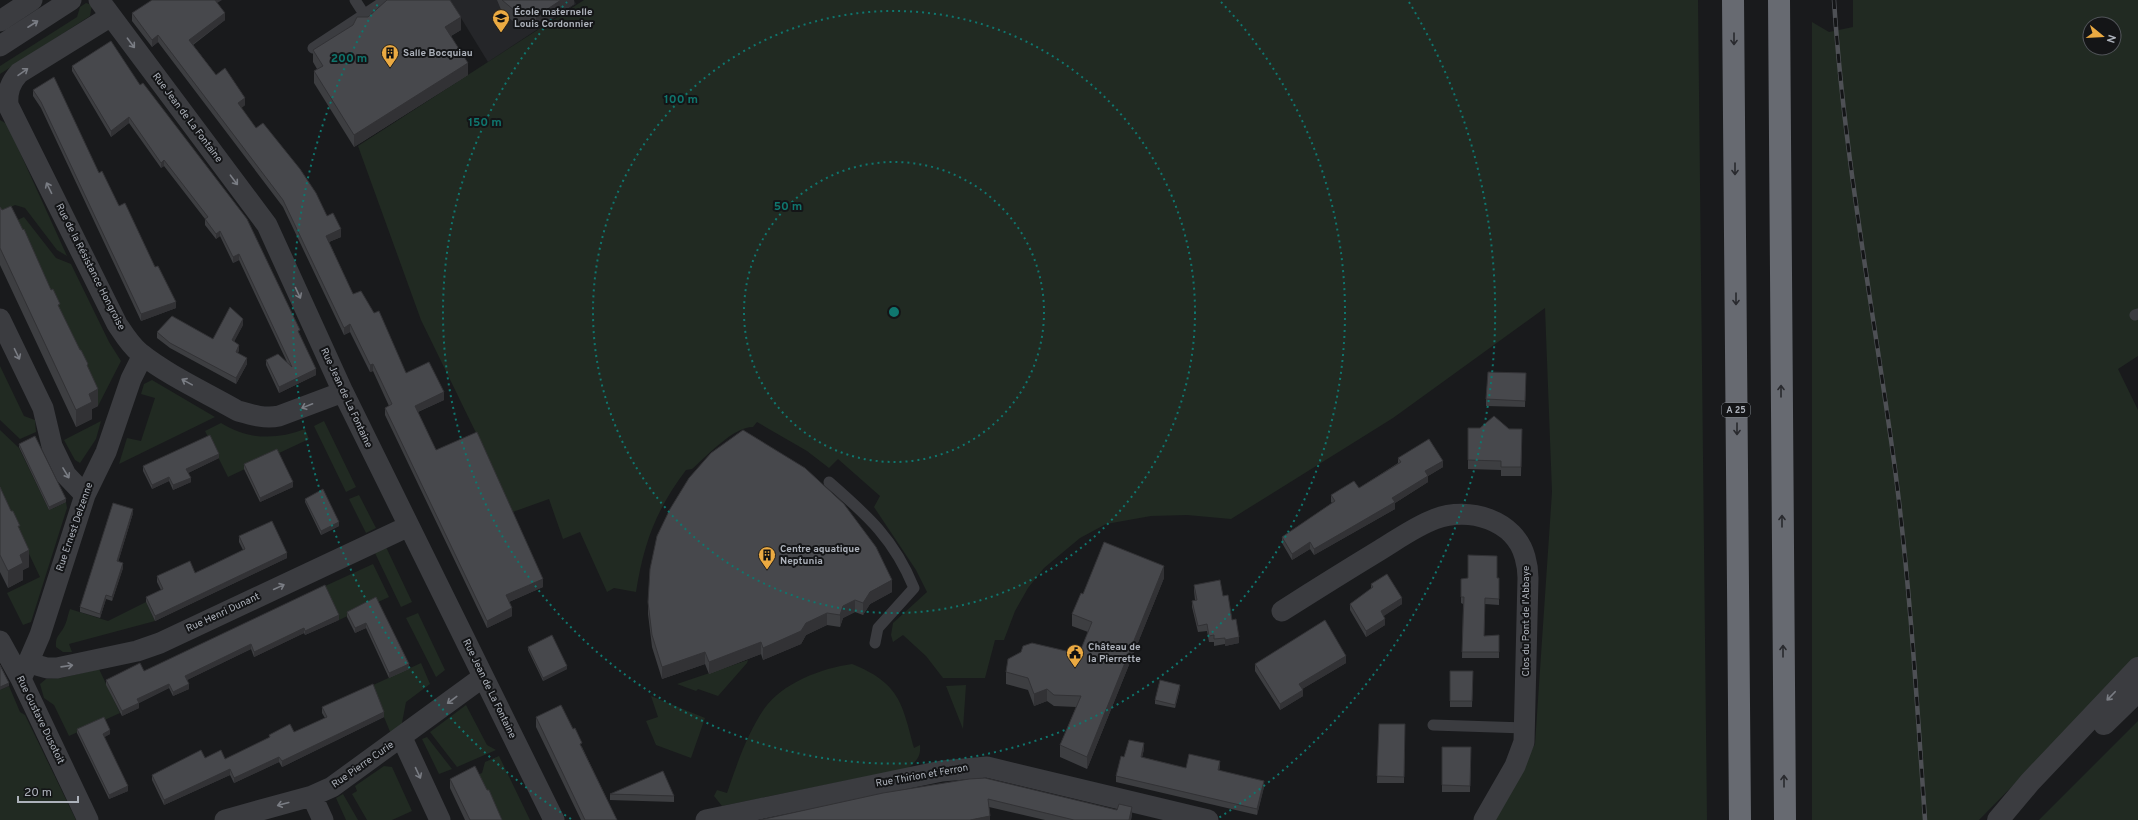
<svg xmlns="http://www.w3.org/2000/svg" width="2138" height="820" font-family="Overpass,sans-serif">
<style>
.built{fill:#252629}
.green{fill:#212a22;fill-rule:evenodd}
.lines{fill:none;stroke-linecap:round;stroke-linejoin:round}
.service{stroke:#3b3c40;stroke-width:11}
.minor{stroke:#3b3c40;stroke-width:21}
.tertiary{stroke:#3b3c40;stroke-width:22}
.motorway{stroke:#676a71;stroke-width:22}
.rail-casing{stroke:#4e5055;stroke-width:4.5}
.rail{stroke:#141517;stroke-width:3;stroke-dasharray:9;stroke-linecap:butt}
.wall{fill:#3d3e41}
.shaded-wall{fill:#323235}
.building{fill:#47484c;stroke:#323235}
.oneway{stroke:#7a7d84}
.oneway2{stroke:#292a2e}
.ring{fill:none;stroke:#0f766e;stroke-width:2;stroke-dasharray:2 4}
.labels{text-anchor:middle;dominant-baseline:central;stroke-width:4;stroke-linejoin:round;paint-order:stroke}
.shield{fill:#141517;stroke:#7f838a;stroke-width:1}
.shield-label{font-size:9px;font-weight:bold;fill:#adb2bb}
.poi-label{font-size:10px;font-weight:bold;fill:#adb2bb;stroke:#141517;text-anchor:start}
.street-label{font-size:10px;fill:#adb2bb;stroke:#141517}
.centre{fill:#0f766e;stroke:#141517;stroke-width:2}
.ring-label{font-size:12px;text-anchor:middle;font-weight:bold;fill:#0f766e;stroke:#141517;stroke-width:4;stroke-linejoin:round;paint-order:stroke}
</style>
<rect width="100%" height="100%" fill="#191a1c"/>
<!-- built -->
<path class="built" d="M450,0H574L576,4L488,62Z"/>
<!-- green -->
<path class="green" d="M584,0H1698L1707,820H1494L1535,744L1552,492L1545,308L1393,418L1231,519L1187,515L1151,516L1106,524L1080,538L1044,568L1028,588L1015,611L1004,640H995L985,678H943L926,656L903,635L893,642L891,635L893,623L927,592L916,570L874,507L880,496L838,459L829,468L807,451L757,422L753,427C733,427 707,456 692,469L686,470C656,510 644,542 636,592L614,588L607,592L580,532L563,539L549,499L510,513L479,439L421,320L358,146Z
M1853,0H2138V356L2118,369L2138,410V658L1979,820H1812V22L1829,32L1853,27ZM2090,24H2114V48H2090Z
M86,3L92,5L90,16L0,74V66L77,17L80,7Z
M0,120L7,124L67,256L57,250L25,208L15,205L0,212Z
M24,217L56,258L71,264L109,342L121,361L98,406L11,223Z
M0,366L24,416L35,420L36,432L20,439L0,420Z
M152,380L215,417L119,464L127,438L141,441L155,398L141,394L144,384Z
M101,421L96,439L80,463L75,460L64,440Z
M324,421L356,487L346,492L314,426Z
M221,423C248,440 276,440 305,429L309,439L228,477L205,431Z
M0,430L19,448L49,510L66,502L67,508L31,622L23,625L7,593L40,577L0,493Z
M359,495L376,528L366,533L349,499Z
M386,547L412,602L401,607L375,553Z
M373,564L389,597L339,620L323,587Z
M146,602L155,621L69,644L72,652H63L56,647C55,636 60,635 64,627C67,622 68,614 70,609L108,621Z
M418,613L445,670L436,677L406,618Z
M748,660L747,663L718,696L698,689L696,691L677,684Z
M421,663L430,684L406,702L401,728L391,734L371,686Z
M852,664C899,683 902,702 914,748L920,745C921,756 917,760 909,768L722,806L714,796L717,790L727,793C737,764 747,734 764,709C782,683 822,668 852,664Z
M99,669L120,713L69,736L54,705L44,698L40,684L46,679L61,678Z
M966,685L963,729L946,686Z
M9,686L20,712L25,715L76,820H0V690Z
M651,696L705,718L691,758L656,745L646,721L658,717Z
M466,705L487,745L496,750L457,767L430,732Z
M2138,721V820H2039Z
M427,737L452,769L439,774L422,739Z
M499,756L530,820H497L475,776L482,773L485,762Z
M384,766L392,767L412,811L392,820H367L352,794L357,791L355,786Z
M343,794L358,820H346L336,798Z"/>
<g class="lines">
<!-- service -->
<path class="service" d="M355,0L364,14
M313,48L386,0
M2135,315L2138,314
M829,482C868,516 894,539 914,588L878,628L875,643
M1433,725L1525,728"/>
<!-- minor -->
<path class="minor" d="M99,0L267,225L343,392L554,820
M111,16L19,73C10,83 7,92 8,105L117,324C123,333 130,345 140,353C169,376 205,392 238,411C252,415 265,419 279,416L343,392
M0,21L32,0
M0,46L71,0
M0,319L43,408L52,446L66,475L85,495
M1282,611C1315,590 1347,570 1380,550C1398,539 1416,526 1435,519C1469,506 1515,520 1525,557C1527,564 1528,571 1528,578L1524,742L1515,766L1484,820
M0,641L21,679L88,820
M29,663L47,668H57L137,651L160,643L409,526
M21,679L40,635L85,495L106,452L131,379L143,355
M402,738L440,820
M312,796L323,820
M225,820L312,796L332,787L483,677
M706,820L942,771L987,767L1208,820"/>
<!-- tertiary -->
<path class="tertiary" d="M2104,724L2138,691
M1998,820L2030,782L2138,668"/>
<!-- motorway -->
<path class="motorway" d="M1733,0L1740,820
M1779,0L1785,820"/>
<!-- rail casing -->
<g class="rail-casing">
<path id="rail" d="M1834,0C1844,158 1874,312 1895,469C1910,585 1917,703 1925,820"/>
</g>
<!-- rail -->
<use href="#rail" class="rail"/>
</g>
<!-- wall -->
<path class="wall" d="M497,0H574V4L546,22L536,26H525L515,23L502,12Z
M217,3L225,20L193,45L216,75L245,105L241,108L256,128L327,216L341,237L329,242L353,294L406,373L444,400L418,412L436,450L543,587L509,602L512,616L487,628L385,415V408L389,406L373,371L370,372L350,332L344,335L283,207L158,42L152,47L132,21V13Z
M461,30L451,36L468,75L354,147L314,83V71L317,69L313,62V50Z
M111,41L300,335L316,375L279,393L266,365V360L287,362L239,260L233,263L220,236L216,239L205,225V219L164,166L161,168L129,123L111,137L72,71V66Z
M33,90L99,173L119,206L155,267L176,308L141,321L41,108L33,96Z
M0,207L2,210L23,230L88,369L98,406L92,409V419L76,427L0,265Z
M243,325L234,341L239,350L238,353L247,364L236,384L170,348L157,338V332L213,339Z
M1526,373L1525,407L1486,406V399Z
M1468,428L1522,429L1521,476H1501V470L1468,469Z
M19,444L66,502L49,510L19,447Z
M219,458L188,473L191,482L173,490L169,481L152,489L143,471V466Z
M1398,458L1443,467L1428,476V482L1395,503V509L1314,555L1310,549L1292,560L1282,543V537L1332,503L1331,502V495L1359,488L1398,463Z
M244,464L293,487L260,502L244,469Z
M0,487L20,530L29,567L23,570V580L8,588L0,572Z
M305,499L339,526L321,535L305,502Z
M133,513L118,562L123,568L112,601L106,599L100,618L80,612V607Z
M239,536L287,558L155,621L146,602V597L161,590L157,582V576L195,573L243,550L239,542Z
M1164,578L1087,769L1060,757V745L1076,707L1054,706L1047,701L1034,706L1028,690L1006,684V672L1079,654L1088,632L1072,626V614L1083,594Z
M1499,578V605L1485,604L1484,636L1499,635V658H1462L1463,604L1461,603V579Z
M1371,584L1402,604L1383,616L1385,625L1366,637L1350,610V604L1371,589Z
M1194,585L1223,596L1232,620L1239,643L1225,646V644L1214,646V642H1209L1207,631L1198,632L1192,607V601L1195,600L1194,591Z
M892,592L870,604L863,615L855,612L843,618L840,627L827,625L806,635L801,644L763,660L761,654L709,674L705,664L662,679L652,647L648,614V602Z
M376,597L409,669L389,678L366,628L355,633L347,617V612Z
M339,620L305,635L304,633L254,657L251,649L187,680L189,689L173,696L169,688L139,703V708L122,716L106,685V680L144,671Z
M528,647L567,669L543,681L528,650Z
M1346,663L1302,689L1303,696L1280,710L1255,671V664Z
M1450,671H1473L1472,707H1450Z
M1180,688L1175,708L1155,704V700Z
M322,707L384,717L282,767L279,762L234,783L230,775L164,805L152,780V775L205,758L225,759L269,738V735L294,732L325,718L322,713Z
M536,717L582,747L617,820H581L536,727Z
M1379,724H1405L1404,783H1377Z
M77,729L110,734L104,737L128,791L109,799L77,733Z
M1442,747H1471L1470,792H1442Z
M1144,749L1142,757L1186,768L1220,767L1219,770L1264,787L1257,815L1116,782V776L1124,757Z
M450,779L487,790L502,820H465L450,788Z
M969,779L1132,814L1131,820H1045L989,807L990,820Z
M610,794L674,796V802L610,800Z"/>
<!-- shaded-wall -->
<path class="shaded-wall" d="M214,0H222L214,5Z
M561,0H574V4L546,22L536,26V14Z
M225,13V20L189,47V40Z
M461,17V30L445,39V27Z
M158,35V42L152,47V40Z
M468,63V75L354,147V135Z
M245,98V105L238,111V103Z
M129,117V123L111,137V131Z
M164,160V166L161,168V163Z
M341,229V237L326,243V236Z
M220,231V236L216,239V234Z
M239,254V260L233,263V257Z
M176,302V308L141,321V314Z
M243,319V325L232,346V340Z
M350,324V332L344,335V328Z
M239,345V350L236,358V352Z
M247,358V364L236,384V378Z
M373,364V371L370,372V365Z
M316,369V375L279,393V387Z
M98,389V406L92,409V419L76,427V410L89,394Z
M444,392V400L415,413V406Z
M219,454V458L186,474V469Z
M1443,461V467L1428,476V482L1395,503V509L1314,555V549L1392,498L1425,471Z
M169,477V481L152,489V485Z
M191,478V482L173,490V485Z
M293,482V487L260,502V498Z
M66,499V502L49,510V507Z
M133,509V513L117,566V561Z
M339,522V526L321,535V531Z
M1310,542V549L1292,560V554Z
M29,550V567L23,570V580L8,588V571L20,555Z
M287,553V558L155,621V616Z
M123,563V568L112,601V597Z
M1164,566V578L1087,769V757Z
M543,579V587L506,603V595Z
M892,580V592L870,604L863,615V603L870,592Z
M106,595V599L100,618V614Z
M1402,598V604L1381,618V611Z
M855,600V612L843,618L840,627V615L843,606Z
M512,608V616L487,628V621Z
M827,613V625L806,635L801,644L763,660V648L806,623Z
M339,615V620L305,635V631Z
M1385,619V625L1366,637V631Z
M366,623V628L355,633V628Z
M304,628V633L254,657V652Z
M1239,637V643L1225,646V640Z
M761,642V654L709,674V662Z
M251,644V649L185,681V676Z
M705,652V664L662,679V667Z
M1346,656V663L1299,691V684Z
M409,664V669L389,678V673Z
M567,666V669L543,681V678Z
M9,683V686L0,690V687Z
M169,684V688L137,704V699Z
M189,684V689L173,696V692Z
M1180,685V688L1175,708V705Z
M1047,689V701L1034,706V694Z
M1303,690V696L1280,710V704Z
M139,703V708L122,716V711Z
M384,712V717L282,767V761Z
M110,730V734L103,738V734Z
M1144,743V749L1141,763V757Z
M279,757V762L234,783V778Z
M1220,761V767L1218,776V770Z
M230,769V775L164,805V800Z
M1264,781V787L1257,815V809Z
M128,786V791L109,799V795Z
M1132,807V814L1131,820H1129Z
M990,816V820H970Z"/>
<!-- building -->
<path class="building" d="M152,0H215L225,13L189,40L216,75L225,68L245,98L238,103L256,128L263,123L300,169L316,193L327,216L333,213L341,229L326,236L353,294L361,291L374,313L379,311L406,373L429,362L444,392L415,406L436,450L477,432L543,579L506,595L512,608L487,621L385,408L392,404L373,364L370,365L350,324L344,328L283,200L158,35L152,40L132,13Z
M387,0H450L461,17L445,27L468,63L354,135L314,71L323,66L313,50L353,25L357,17H368Z
M502,0H561L546,10L536,14H525L515,11Z
M111,41L140,85L143,83L247,219L300,330L298,331L316,369L279,387L266,360L278,354L292,367L239,254L233,257L220,231L216,234L205,219L208,217L164,160L161,163L129,117L111,131L72,66Z
M54,77L99,173L102,171L119,206L125,203L155,267L158,266L176,302L141,314L41,102L33,90Z
M11,206L23,230L24,229L51,290L53,289L60,304L58,305L80,350H81L88,364L87,365L98,389L89,394L92,402L76,410L0,248V207L2,210Z
M230,307L243,319L232,340L239,345L236,352L247,358L236,378L170,343L157,332L172,316L213,339Z
M1488,372L1526,373L1525,401L1486,399Z
M1494,416L1509,429H1522L1521,467H1501V461L1468,460V428H1480Z
M743,430L805,468L844,504L876,547L892,580L870,592L863,603L855,600L843,606L840,615L827,613L806,623L801,631L763,648L761,642L709,662L705,652L662,667L652,635L648,602L650,569L657,536L670,509L689,478L711,453Z
M210,435L219,454L186,469L191,478L173,485L169,477L152,485L143,466Z
M35,436L66,499L49,507L19,444Z
M1429,439L1443,461L1425,471L1428,476L1392,498L1395,502L1314,549L1310,542L1292,554L1282,537L1335,501L1331,495L1354,481L1359,488L1401,462L1398,458Z
M277,449L293,482L260,498L244,464Z
M0,487L11,511H13L20,526H18L29,550L20,555L23,563L8,571L0,555Z
M323,489L339,522L321,531L305,499Z
M113,503L133,509L117,561L123,563L112,597L106,595L100,614L80,607Z
M272,521L287,553L155,616L146,597L163,589L157,576L190,561L195,573L212,565L245,549L239,536Z
M1104,542L1164,566L1087,757L1060,745L1081,696L1054,695L1047,689L1034,694L1028,678L1006,672L1008,659L1021,652L1023,646L1032,643L1079,654L1092,622L1072,614L1081,593L1083,594Z
M1468,555L1497,556V578H1499V599L1485,598L1484,636L1499,635V652H1462L1464,597H1461V579L1468,578Z
M1387,574L1402,598L1381,611L1385,619L1366,631L1350,604L1373,587L1371,584Z
M1220,580L1223,596L1228,595L1232,620L1236,619L1239,637L1225,640V638L1214,639V635L1209,636L1207,624L1198,626L1192,601L1197,600L1194,585Z
M325,585L339,615L305,631L304,628L254,652L251,644L185,676L189,684L173,692L169,684L137,699L139,703L122,711L106,680L140,663L144,671Z
M376,597L409,664L389,673L366,623L355,628L347,612Z
M1325,620L1346,656L1299,684L1303,690L1280,704L1255,664Z
M552,635L567,666L543,678L528,647Z
M0,665L9,683L0,687Z
M1450,671H1473L1472,701H1450Z
M1160,680L1180,685L1175,705L1155,700Z
M373,684L384,712L282,761L279,757L234,778L230,769L164,800L152,775L201,750L205,758L221,750L225,759L270,737L269,735L290,724L294,732L327,717L322,707Z
M561,705L573,729L575,728L582,743L580,744L617,820H585L536,717Z
M104,717L110,730L103,734L128,786L109,795L77,729Z
M1379,724H1405L1404,777L1377,776Z
M1129,740L1144,743L1141,757L1186,768L1189,754L1220,761L1218,770L1264,781L1257,809L1116,776L1121,756L1124,757Z
M1442,747H1471L1470,786L1442,785Z
M475,766L487,790H489L502,820H470L450,779Z
M663,771L674,796L610,794Z
M985,778L1117,810L1119,804L1132,807L1129,820H1074L988,799L990,816L970,820H760L883,793L969,779Z"/>
<!-- one-way arrows -->
<defs><path id="oneway-shaft" d="M-6 0H5M1.5-3L5.5 0L1.5 3" fill="none" stroke-width="1.6" stroke-linecap="round" stroke-linejoin="round"/></defs>
<g class="oneway">
<use href="#oneway-shaft" transform="translate(33 24) rotate(-33)"/>
<use href="#oneway-shaft" transform="translate(131 43) rotate(53)"/>
<use href="#oneway-shaft" transform="translate(23 72) rotate(-35)"/>
<use href="#oneway-shaft" transform="translate(234 180) rotate(53)"/>
<use href="#oneway-shaft" transform="translate(49 188) rotate(-116)"/>
<use href="#oneway-shaft" transform="translate(298 293) rotate(65)"/>
<use href="#oneway-shaft" transform="translate(17 354) rotate(64)"/>
<use href="#oneway-shaft" transform="translate(187 382) rotate(-151)"/>
<use href="#oneway-shaft" transform="translate(307 406) rotate(158)"/>
<use href="#oneway-shaft" transform="translate(66 473) rotate(59)"/>
<use href="#oneway-shaft" transform="translate(279 587) rotate(-25)"/>
<use href="#oneway-shaft" transform="translate(67 666) rotate(-8)"/>
<use href="#oneway-shaft" transform="translate(2111 696) rotate(134)"/>
<use href="#oneway-shaft" transform="translate(452 700) rotate(143)"/>
<use href="#oneway-shaft" transform="translate(418 773) rotate(65)"/>
<use href="#oneway-shaft" transform="translate(283 804) rotate(165)"/>
</g>
<g class="oneway2">
<use href="#oneway-shaft" transform="translate(1734 39) rotate(90)"/>
<use href="#oneway-shaft" transform="translate(1735 169) rotate(90)"/>
<use href="#oneway-shaft" transform="translate(1736 299) rotate(90)"/>
<use href="#oneway-shaft" transform="translate(1781 391) rotate(-90)"/>
<use href="#oneway-shaft" transform="translate(1737 429) rotate(90)"/>
<use href="#oneway-shaft" transform="translate(1782 521) rotate(-90)"/>
<use href="#oneway-shaft" transform="translate(1783 651) rotate(-90)"/>
<use href="#oneway-shaft" transform="translate(1784 781) rotate(-90)"/>
</g>
<!-- distance rings -->
<g class="ring">
<circle cx="894" cy="312" r="150"/>
<circle cx="894" cy="312" r="301"/>
<path d="M1221 2A451 451 0 1 1 567 2"/>
<path d="M571 819A601 601 0 0 1 379 2M1409 2A601 601 0 0 1 1217 819"/>
</g>
<!-- icons -->
<defs>
<g id="school-pin" transform="scale(0.9)"><path d="M0 17L-7.5 6A9.5 9.5 0 1 1 7.5 6Z" fill="#ebaa42" stroke="#141517"/><path d="M0-5L7-2L0 1L-7-2ZM-4 1L0 2.5L4 1V4Q0 6-4 4Z" fill="#111"/></g>
<g id="building-pin" transform="scale(0.9)"><path d="M0 17L-7.5 6A9.5 9.5 0 1 1 7.5 6Z" fill="#ebaa42" stroke="#141517"/><path d="M-4-6H4V6H1V3H-1V6H-4ZM-2.5-4.3h1.7v1.8h-1.7ZM.8-4.3h1.7v1.8H.8ZM-2.5-1h1.7V.8h-1.7ZM.8-1h1.7V.8H.8Z" fill="#111"/></g>
<g id="civic-pin" transform="scale(0.9)"><path d="M0 17L-7.5 6A9.5 9.5 0 1 1 7.5 6Z" fill="#ebaa42" stroke="#141517"/><path d="M-.6-6.5H3V-4.5H.6V-3L4-1V1h2V6H-6V1h2V-1L-.6-3ZM-1.2 2.5V6h2.4V2.5Z" fill="#111"/></g>
</defs>
<g fill-rule="evenodd">
<use href="#school-pin" x="501" y="18"/>
<use href="#building-pin" x="390" y="53"/>
<use href="#building-pin" x="767" y="555"/>
<use href="#civic-pin" x="1075" y="653"/>
</g>
<g class="labels">
<!-- shield labels -->
<rect class="shield" x="1722" y="403" width="28" height="14" rx="3"/>
<g class="shield-label">
<text x="1736" y="410">A 25</text>
</g>
<!-- poi labels -->
<g class="poi-label">
<text x="514" y="12">École maternelle<tspan x="514" dy="12">Louis Cordonnier</tspan></text>
<text x="403" y="53">Salle Bocquiau</text>
<text x="780" y="549">Centre aquatique<tspan x="780" dy="12">Neptunia</tspan></text>
<text x="1088" y="647">Château de<tspan x="1088" dy="12">la Pierrette</tspan></text>
</g>
<!-- street labels -->
<g class="street-label">
<text transform="translate(187 118) rotate(53)">Rue Jean de La Fontaine</text>
<text transform="translate(90 267) rotate(63)">Rue de la Résistance Hongroise</text>
<text transform="translate(346 398) rotate(65)">Rue Jean de La Fontaine</text>
<text transform="translate(75 527) rotate(-71)">Rue Ernest Delzenne</text>
<text transform="translate(223 613) rotate(-25)">Rue Henri Dunant</text>
<text transform="translate(1526 621) rotate(-90)">Clos du Pont de l'Abbaye</text>
<text transform="translate(489 689) rotate(64)">Rue Jean de La Fontaine</text>
<text transform="translate(40 720) rotate(64)">Rue Gustave Dusotoit</text>
<text transform="translate(363 765) rotate(-35)">Rue Pierre Curie</text>
<text transform="translate(922 776) rotate(-10)">Rue Thirion et Ferron</text>
</g>
</g>
<circle cx="894" cy="312" r="6" class="centre"/>
<g class="ring-label">
<text x="349" y="62">200 m</text>
<text x="681" y="103">100 m</text>
<text x="485" y="126">150 m</text>
<text x="788" y="210">50 m</text>
</g>
<!-- north arrow -->
<g transform="translate(2102 36) rotate(108)"><circle r="19" fill="#141517" stroke="#515459"/>
<path d="M0-3L7 15L0 10L-7 15Z" fill="#ebaa42"/>
<text y="-6" font-size="11" font-weight="bold" text-anchor="middle" fill="#adb2bb">N</text>
</g>
<!-- scale -->
<path d="M18 796v6h60v-6" fill="none" stroke="#adb2bb" stroke-width="2"/>
<text x="24" y="796" font-size="12" fill="#adb2bb" stroke="#141517" stroke-width="3" paint-order="stroke">20 m</text>
</svg>
